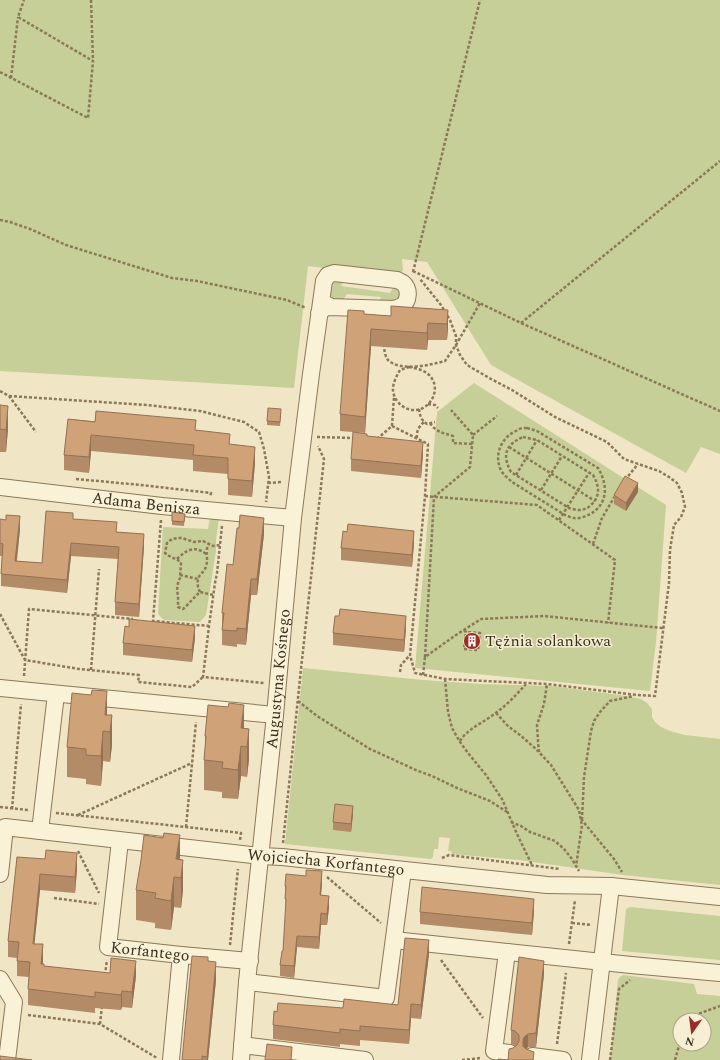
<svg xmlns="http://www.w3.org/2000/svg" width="720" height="1060" font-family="Spectral,serif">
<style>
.green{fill:#c5cf97;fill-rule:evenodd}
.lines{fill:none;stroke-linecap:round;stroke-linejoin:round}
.minor-casing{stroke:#8c7759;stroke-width:18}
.path{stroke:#8c7759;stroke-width:2.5;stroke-dasharray:3 2;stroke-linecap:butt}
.minor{stroke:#faf2d7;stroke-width:16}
.wall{fill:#b38b67}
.shaded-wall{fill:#927154}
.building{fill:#d0a278;stroke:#927154}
.labels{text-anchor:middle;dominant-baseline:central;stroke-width:3;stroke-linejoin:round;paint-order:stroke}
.street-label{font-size:16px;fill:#3b2e1e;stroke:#f7efd4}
.poi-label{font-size:16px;fill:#3b2e1e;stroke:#f7efd4;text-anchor:start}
</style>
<rect width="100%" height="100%" fill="#f0e5c4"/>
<!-- green -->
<path class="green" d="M0,0H720V454L701,447L686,473L491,365L427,262L402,259L403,270L401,274L393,276L308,266L294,388L0,371Z
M345,277L341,286L390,293L395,284L404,298L378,304L381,297L347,294L341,303L333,300L331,296V286L334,281Z
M474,383L666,505L656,642L650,691L415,668L437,412Z
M210,517L219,518L216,539V551L206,615L200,622L164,620L158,614L163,527L208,529Z
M303,668L423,680L481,684L552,686L626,696L641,699L647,703L652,709V717L655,722L661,727L670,731L685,735L720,739V885L623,875L519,860L452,854L451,851H448L450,838L439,837L438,849H434L433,857L431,859L285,844Z
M630,907L720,916V960L622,951L626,909Z
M623,975L694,984L697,994L720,996V1060H610L618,980L620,977ZM680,1020H704V1044H680Z"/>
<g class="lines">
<!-- minor casing -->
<g class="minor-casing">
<g id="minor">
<path id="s1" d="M0,487L162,506L293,518"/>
<path d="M0,688L275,715"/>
<path d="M40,831L56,694"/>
<path id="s2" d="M120,841L108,947L181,955L250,961"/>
<path id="s3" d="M0,874L5,827L260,856L282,857L547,885L611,886L720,897"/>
<path d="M394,940L631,965L720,973"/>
<path d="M507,952L494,1051L510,1053"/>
<path d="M0,979L14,1002L7,1060"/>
<path d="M247,982L386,998L403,870"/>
<path d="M242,1045L365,1060"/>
<path d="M532,1056L563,1060"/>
<path d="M171,1060L181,955"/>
<path id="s4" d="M241,1060L247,982L275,715L293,518L311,374L324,281L328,275L334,273L397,280C399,281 402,282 403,283C410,289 409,301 402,306C399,308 396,308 393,309L329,307L328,305L319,313"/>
<path d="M590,1060L611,886"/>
</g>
</g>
<!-- path -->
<path class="path" d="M91,0L93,61
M0,72L88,118L93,61L18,17L24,0
M11,78L18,17
M0,220L10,222L30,229L66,245L172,278L197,281L287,300L306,308
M413,271L521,323L720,411
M413,272L480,0
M521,323L720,161
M384,344C384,350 385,356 388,360C400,372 430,365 445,361L456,345L480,303
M409,367C419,369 430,371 434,383C438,396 427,411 413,410C401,409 392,398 393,387C394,381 397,375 400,370Z
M0,391L9,396L36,432
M9,396L147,405L200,411L244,422L259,432L264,449L269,477L266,502
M428,404L435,405L438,408
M419,409C420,416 421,420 427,424L435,422
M430,423C436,432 443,433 453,436V443L472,444
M392,426L428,444L425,496L410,655L415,673L445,679L547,684L637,695L655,696L669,583L670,550L674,525L681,517L685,507L682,493L677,483L669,477L659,471L624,459L607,442L555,417L512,390L491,379L467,365L460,355L456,345V336L450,320L441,305L420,279
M527,428L537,431L598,468C609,486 608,507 586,516C583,517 578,519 574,518C571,518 568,516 565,515L512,482C508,478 502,474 500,468C494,452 503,436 518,430C520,428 524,428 527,428Z
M473,435L497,416
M317,437L354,438
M523,437L537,440L593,475C599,485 601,496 591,505C588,508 584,510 579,510C576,510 572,509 569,508L511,472C502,455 505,445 523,437Z
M417,438C416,432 419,426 424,422
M377,439L392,426L394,397
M509,447L595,501
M516,475L537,440
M76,479L141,485L211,493L210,497
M625,480L638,464
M268,483L282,482
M541,490L562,456
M425,496L537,505L615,560L608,623
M161,520L153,621L209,626
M559,520L589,473
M222,526L217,573L215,583L209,626L203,677L264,683
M593,544L602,518L615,496
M177,559C186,550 195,545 206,554
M180,575L198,579
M200,592C198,588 197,584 198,579C199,574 205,572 206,566C209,558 204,552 209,544
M213,595L200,592C194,597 189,604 183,609L178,607V596L177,590L178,583L180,578L181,562C175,558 171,558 165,553L167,543L172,539L178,538H182L194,542L203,541L213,546L220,545
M0,614L25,660L79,669L139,675L138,682L192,687L203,677
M464,630L466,632L464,649L478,650L480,633L466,632
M425,657L434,497L470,467L473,435L451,410
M91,670L99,569
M400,672L401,665L410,655
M423,675L425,657L456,635L481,619L544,616L663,628
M24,676L29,609L133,619
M445,679L448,712L452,728L460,742L468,753L486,775L502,799L517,834L532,865
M298,701L317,716L370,749L418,771L432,776L457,788L490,801L507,812
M496,713L508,726L520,735L536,749L551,765L579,810L582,825L576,866
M460,741C468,728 485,722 497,712C508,704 517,694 526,684
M539,752L538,741L537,725L544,704L547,684
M0,807L28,810
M12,809L21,704
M56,813L241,833L240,840
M78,815L192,763
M581,819L614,859L622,872
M582,820L584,777L591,731L594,721L600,712L610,701L634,696
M511,822L521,826L530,832L555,841L564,849L572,859L579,871
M186,827L196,722
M283,843L301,669L324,459L318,446
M78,851L99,893
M442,858L449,855L560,869
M327,877L381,923
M54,898L99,904
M572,923L592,925
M569,944L575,900
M230,945L238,869
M441,960L483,1018
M105,975L107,960
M28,1015L100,1024L157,1058
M686,1020L687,1018L720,1006
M100,1024L102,1006
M557,1044L566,973
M462,1060L481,1058
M610,1060L619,989L630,980
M675,1060L680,1042"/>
<!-- minor -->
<use href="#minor" class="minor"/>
</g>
<!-- wall -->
<path class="wall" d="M448,310V327L447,340H428L427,350L371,346L365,433L340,431V414L364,314L391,316Z
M0,405L8,428L6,452H0Z
M281,413L280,426L267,425V421Z
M68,419L196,430L230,444L255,463L252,497L228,495V474L193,471V460L91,451L89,473L64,470V455Z
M367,436L423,454L421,478L351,471V459Z
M638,492L626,511L614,504V495Z
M172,512L185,514L184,526L172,525Z
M0,519L20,529L17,561L42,563L73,519L117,532L144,546L139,617L115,615V602L118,559L71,556L67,593L1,586V574L2,556H0Z
M347,532L414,543L412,567L341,560V548Z
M264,534L257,595H251L246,645L237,644V647L222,645V613L233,565Z
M129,627L195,638L192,662L123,655V643Z
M406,628L404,652L333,645V633Z
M228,707L244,728L249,729V759L247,777L241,776L238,799L222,798V792L204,790V760L205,750V736Z
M107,715H112V745L110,762L103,761L101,786L86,784V779L67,777V747Z
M353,814L351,832L333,830V822Z
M17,857L77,869L75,893L40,890L34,944L43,960V964L44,966L136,976L132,1008L122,1007L121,1010L95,1008V1013L28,1005V989L29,977L17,976V958L8,957V941Z
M180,860L183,890L181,908L174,907L171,930L155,928V923L136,920V890Z
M322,883L321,895L329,907L327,925H321L319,949L297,947L294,978L280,976V965L283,951L286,911L285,886Z
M534,911L532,935L420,924V912Z
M429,954L421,1019L411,1018L409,1044L360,1040V1046L340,1044V1047L273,1039V1025L277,1012L343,1008L398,1005Z
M208,961L216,980L208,1060H182Z
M544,974L536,1047H528L526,1049L534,1060H508L513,1048L516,1046L511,1044V1030Z"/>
<!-- shaded-wall -->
<path class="shaded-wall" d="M448,310V327L447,340V324Z
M428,323V340L427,350V333Z
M371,329V346L365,433V417Z
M8,406V428L6,452V430Z
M91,435V451L89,473V457Z
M423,442V454L421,478V466Z
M255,447V463L252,497V481Z
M638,483V492L626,511V503Z
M20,516V529L15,573V561Z
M264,518V534L257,595V579Z
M414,531V543L412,567V555Z
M144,534V546L139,617V604Z
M71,543V556L67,593V580Z
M251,579V595L246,645V629Z
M406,616V628L404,652V640Z
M195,626V638L192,662V650Z
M107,691V720L105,715Z
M244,705V734L241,728Z
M112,715V745L110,762V732Z
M249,729V759L247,777V747Z
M103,731V761L101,786V756Z
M241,746V776L238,799V770Z
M353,806V814L351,832V824Z
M180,835V865L176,859Z
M77,853V869L75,893V877Z
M183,860V890L181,908V878Z
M322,871V883L320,906V895Z
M40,874V890L33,959V944Z
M174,877V907L171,930V901Z
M329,896V907L327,925V914Z
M534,899V911L532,935V923Z
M321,913V925L319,949V937Z
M297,936V947L294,978V966Z
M429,940V954L421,1019V1005Z
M43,944V960L41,980V964Z
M136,961V976L132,1008V992Z
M544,961V974L536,1047V1033Z
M216,962V980L208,1060H207Z
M122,991V1007L121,1010V995Z
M411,1004V1018L409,1044V1030Z
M528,1034V1047L524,1051L523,1041L524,1037Z"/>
<!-- building -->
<path class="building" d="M391,306L448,310L447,324L428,323L427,333L371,329L365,417L340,414L348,310L364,311V314L391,316Z
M0,405L8,406L6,430L0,429Z
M268,408L281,409L280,422L267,421Z
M96,411L196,420L195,430L230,434L229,444L255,447L252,481L228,479V458L193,455L194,445L91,435L89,457L64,455L68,419L95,422Z
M353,432L367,434V436L423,442L421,466L351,459Z
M625,476L638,483L626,503L614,495Z
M46,511L73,513V519L117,522L116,532L144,534L139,604L115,602L119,547L71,543L67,580L1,574L3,544L0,543V519L6,520V515L20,516L15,561L42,563Z
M172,512L185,514L184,522L172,521Z
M240,515L264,518L257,579H251L246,629L237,628V631L222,630L224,613H222L227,564L233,565L237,528H239Z
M348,524L414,531L412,555L341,548L343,531L347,532Z
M340,609L406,616L404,640L333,633L335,616H339Z
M129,619L195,626L192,650L123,643L125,626L129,627Z
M92,690L107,691L105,715H112L110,732L103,731L101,756L86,755V749L67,747L72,693L91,695Z
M229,703L244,705L241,728L249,729L247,747L241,746L238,770L222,768L223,762L204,760L206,736H205L208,705L228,707Z
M335,804L353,806L351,824L333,822Z
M164,833L180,835L176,859L183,860L181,878L174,877L171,901L155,898L156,893L136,890L141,860L144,835L163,838Z
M46,850L77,853L75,877L40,874L33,944H43L41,964H44V966L110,973L111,958L136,961L132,992L122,991L121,995L95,992V997L28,989L30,962L17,961L19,942L8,941L17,857L45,859Z
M306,870L322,871L320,895L329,896L327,914L321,913L319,937L297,936L294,966L280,965L282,951H283L286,899H285L286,886H285L286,874L306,876Z
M422,887L534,899L532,923L420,912Z
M405,938L429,940L421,1005L411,1004L409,1030L360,1026V1031L340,1029V1033L273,1025L274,1011L277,1012L278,1003L343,1008L344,999L398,1005Z
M192,956L208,957V961L216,962L207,1057L202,1056V1060H182Z
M519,957L544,961L536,1033L528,1034L524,1037L523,1041V1046L526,1049L534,1052L533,1060H498V1059L508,1060L509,1049L513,1048L517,1045L519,1041V1035L515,1031L511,1030Z
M267,1044L292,1047L291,1060H265Z
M0,1056L32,1060H0Z"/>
<!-- icons -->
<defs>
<g id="building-disc" transform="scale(0.9)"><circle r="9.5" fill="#9e2c26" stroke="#f7efd4"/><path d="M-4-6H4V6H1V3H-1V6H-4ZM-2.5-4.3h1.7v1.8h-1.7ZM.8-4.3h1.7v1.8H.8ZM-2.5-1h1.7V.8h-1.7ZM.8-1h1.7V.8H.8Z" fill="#fff"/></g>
</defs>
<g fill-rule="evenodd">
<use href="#building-disc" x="472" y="641"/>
</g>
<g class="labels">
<!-- street labels -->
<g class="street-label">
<text stroke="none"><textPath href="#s1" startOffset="147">Adama Benisza</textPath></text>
<text stroke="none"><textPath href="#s4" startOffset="383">Augustyna Kośnego</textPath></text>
<text stroke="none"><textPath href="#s3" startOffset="370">Wojciecha Korfantego</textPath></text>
<text stroke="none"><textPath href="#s2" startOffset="149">Korfantego</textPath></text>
</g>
<!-- poi labels -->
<g class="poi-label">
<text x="485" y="641">Tężnia solankowa</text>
</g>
</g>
<!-- north arrow -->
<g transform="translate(692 1032) rotate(194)"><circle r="19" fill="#f7efd4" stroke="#aca28b"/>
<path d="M0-3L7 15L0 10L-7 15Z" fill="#9e2c26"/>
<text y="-6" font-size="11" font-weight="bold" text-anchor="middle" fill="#3b2e1e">N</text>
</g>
</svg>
